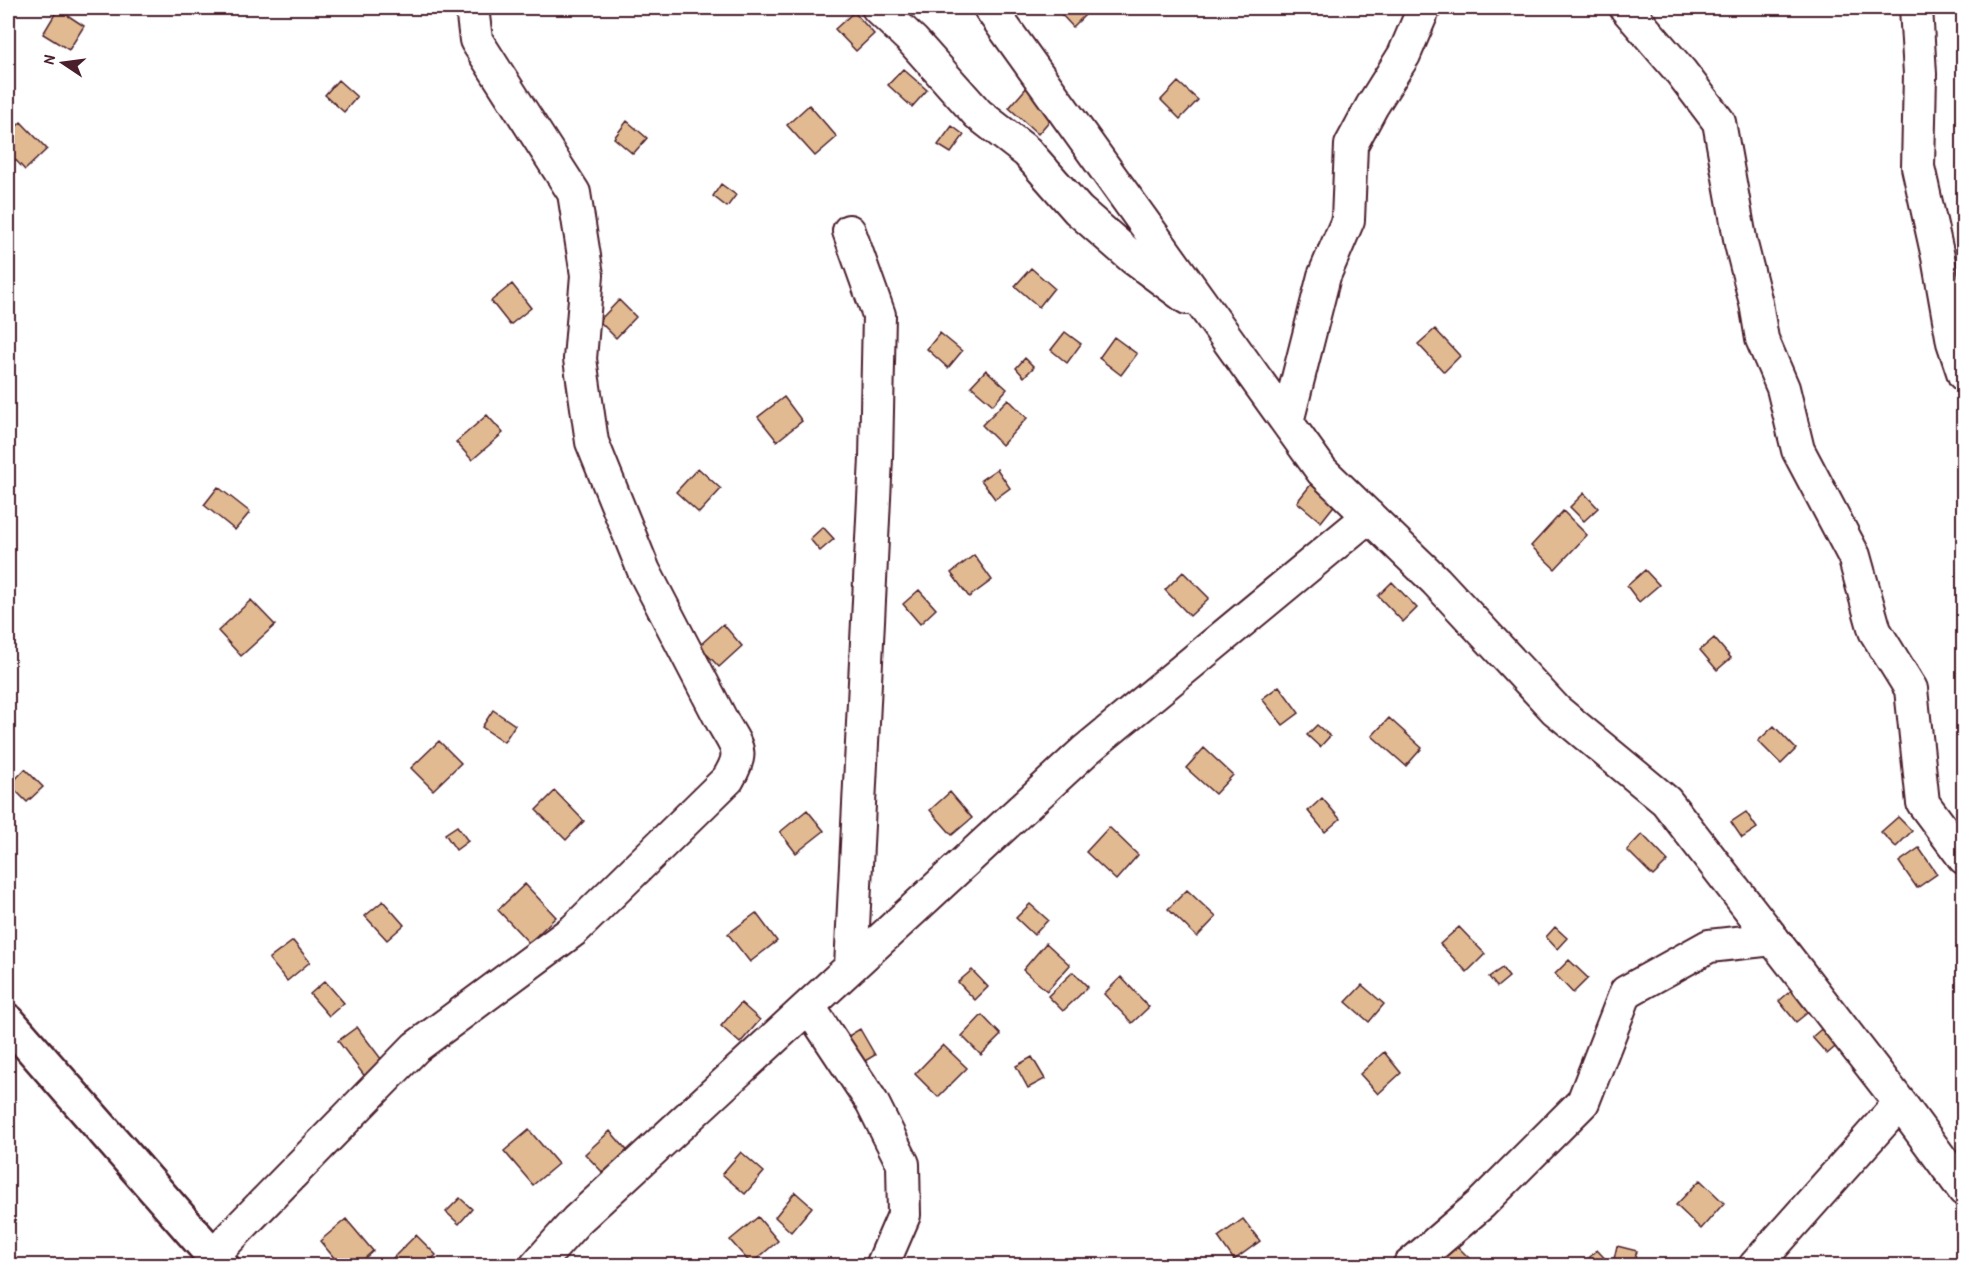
<svg xmlns="http://www.w3.org/2000/svg" width="1971" height="1273" font-family="'Patrick Hand',sans-serif">
<style>
.building{fill:#e1ba92;stroke:#4a1f2b;stroke-width:1.5}
.lines{fill:none;stroke-linecap:round;stroke-linejoin:round}
.street-casing{stroke:#4a1f2b;stroke-width:36}
.secondary-casing{stroke:#4a1f2b;stroke-width:38}
.street{stroke:#fff;stroke-width:32}
.secondary{stroke:#fff;stroke-width:33}
</style>
<rect width="100%" height="100%" fill="#fff"/>
<filter id="ink" filterUnits="userSpaceOnUse"><feTurbulence type="fractalNoise" baseFrequency=".0167" numOctaves="2"/><feDisplacementMap in="SourceGraphic" scale="12" xChannelSelector="R" yChannelSelector="G"/><feConvolveMatrix kernelMatrix="1 2 1 2 8 2 1 2 1" color-interpolation-filters="sRGB"/></filter>
<g filter="url(#ink)">
<!-- building -->
<path class="building" d="M1067,8H1082L1087,13L1073,27L1061,14Z
M58,9L84,26L69,50L43,34Z
M854,12L874,34L856,51L835,29Z
M903,69L927,90L912,107L888,85Z
M338,80L357,97L344,112L325,95Z
M1178,82L1198,100L1180,119L1161,100Z
M1028,86L1057,112L1038,134L1009,108Z
M809,105L837,137L815,156L787,125Z
M627,121L647,138L633,154L614,138Z
M21,122L47,149L25,170L8,152V135Z
M952,126L964,135L951,153L938,145Z
M721,184L736,195L727,207L713,196Z
M1031,268L1054,288L1039,307L1015,286Z
M512,284L531,308L510,325L491,301Z
M619,300L636,317L616,338L599,321Z
M1435,329L1460,356L1444,372L1418,344Z
M1065,332L1081,344L1067,363L1051,350Z
M940,333L962,351L948,368L927,349Z
M1114,337L1137,354L1121,375L1099,358Z
M1025,358L1034,367L1024,377L1016,368Z
M986,370L1007,389L993,405L971,386Z
M784,397L802,421L777,441L758,417Z
M1008,399L1027,418L1002,445L982,425Z
M487,415L503,433L472,460L456,442Z
M698,468L721,489L699,513L676,492Z
M997,469L1010,488L995,499L981,480Z
M1312,483L1336,503L1321,522L1297,502Z
M218,487L250,512L235,530L204,505Z
M1584,493L1598,508L1584,521L1570,507Z
M1563,511L1587,535L1555,569L1531,546Z
M823,527L834,539L820,551L810,539Z
M974,555L992,580L969,597L951,573Z
M1645,570L1659,585L1639,602L1627,586Z
M1183,572L1209,598L1190,616L1165,590Z
M1392,582L1417,608L1403,622L1378,596Z
M919,590L936,609L920,624L903,604Z
M251,600L275,625L241,656L218,631Z
M723,624L742,646L719,667L699,646Z
M1714,638L1731,658L1717,670L1700,650Z
M1279,686L1299,713L1283,725L1262,699Z
M493,710L515,725L504,742L482,727Z
M1389,718L1422,748L1406,766L1372,736Z
M1317,725L1330,736L1320,747L1307,735Z
M1774,726L1796,749L1781,764L1758,741Z
M439,741L461,763L433,790L411,768Z
M1204,748L1233,775L1215,794L1186,768Z
M25,769L43,787L27,802L10,785Z
M555,791L584,821L566,840L536,810Z
M950,792L972,818L952,835L930,810Z
M1322,798L1340,819L1325,832L1308,811Z
M807,810L824,831L796,853L780,832Z
M1746,812L1757,828L1742,838L1731,822Z
M1898,817L1912,831L1896,847L1881,832Z
M457,826L468,841L456,850L445,834Z
M1109,827L1138,855L1116,880L1086,852Z
M1642,834L1668,861L1653,876L1627,850Z
M1919,848L1937,874L1917,888L1899,862Z
M525,884L556,917L529,943L498,910Z
M1187,890L1216,917L1197,937L1168,909Z
M383,901L404,925L387,940L365,916Z
M1030,904L1048,920L1034,935L1016,918Z
M756,913L777,941L750,962L728,934Z
M1459,927L1485,954L1467,972L1440,944Z
M1555,927L1567,938L1557,949L1546,937Z
M293,941L310,962L287,981L269,959Z
M1046,943L1070,965L1047,991L1023,970Z
M1569,960L1588,978L1573,993L1555,974Z
M1502,968L1509,977L1497,987L1489,977Z
M972,970L988,987L975,1000L958,982Z
M1073,972L1088,987L1063,1011L1048,996Z
M1121,977L1149,1007L1132,1023L1104,994Z
M325,981L344,1003L329,1016L310,994Z
M1362,985L1384,1004L1369,1022L1346,1002Z
M1794,988L1811,1010L1796,1022L1779,1001Z
M741,1003L760,1020L740,1043L721,1026Z
M982,1015L1001,1035L981,1055L962,1036Z
M1826,1025L1841,1042L1827,1054L1812,1037Z
M357,1027L385,1064L366,1078L338,1041Z
M860,1029L875,1055L855,1067L840,1041Z
M943,1045L967,1068L938,1097L915,1074Z
M1384,1052L1401,1073L1378,1094L1360,1074Z
M1032,1057L1045,1079L1028,1088L1016,1066Z
M529,1130L558,1164L533,1185L504,1151Z
M610,1131L632,1156L608,1178L585,1154Z
M741,1152L764,1172L745,1194L722,1174Z
M1700,1180L1724,1203L1701,1229L1676,1205Z
M795,1192L812,1207L791,1232L775,1217Z
M460,1198L472,1209L459,1224L446,1212Z
M758,1217L778,1241L751,1264L730,1240Z
M346,1219L373,1251L356,1266H341L320,1241Z
M1243,1219L1260,1241L1234,1260L1218,1237Z
M416,1235L436,1255L425,1266H401L393,1258Z
M1456,1245L1475,1264L1437,1266V1265Z
M1617,1246L1637,1251L1633,1265L1614,1259Z
M1597,1250L1612,1266H1581Z"/>
<g class="lines">
<!-- street casing -->
<g class="street-casing">
<path id="street" d="M878,8L913,41L978,114L1027,152L1078,210L1133,258L1187,298
M990,8L1322,471L1436,581L1556,710L1666,801L1900,1103L1964,1190
M1626,8L1681,72L1719,122L1741,244L1756,303L1762,339L1783,388L1798,450L1854,556L1875,631L1911,689L1923,803L1964,858
M1916,8L1920,74L1918,167L1938,257L1953,342L1964,375
M849,231L879,315L876,458L851,967
M1287,422L1324,276L1348,220L1351,145L1372,106L1404,55L1424,8
M809,1007L872,1102L903,1164L904,1215L882,1266
M213,1255L416,1047L574,930L728,779C744,752 738,749 723,723L644,571L592,442L580,359L587,275L574,193L476,40L472,8
M536,1266L577,1220L1086,750L1369,516
M1409,1266L1481,1204L1583,1102L1626,992L1709,946L1773,939
M1755,1266L1900,1103"/>
</g>
<!-- secondary casing -->
<g class="secondary-casing">
<path id="secondary" d="M8,1021L222,1266"/>
</g>
<!-- street -->
<use href="#street" class="street"/>
<!-- secondary -->
<use href="#secondary" class="secondary"/>
</g>
</g>
<!-- margin -->
<rect width="1971" height="1273" fill="none" stroke="#fff" stroke-width="30"/>
<rect x="15" y="15" width="1941" height="1243" fill="none" stroke="#4a1f2b" stroke-width="2" filter="url(#ink)"/>
<!-- north arrow -->
<g transform="translate(63 63) rotate(283)" stroke="#ffffff" stroke-width="4.5" paint-order="stroke">
<path d="M0-4.5L10 22L0 15L-10 22Z" fill="#4a1f2b"/>
<text y="-9" font-size="16" font-weight="bold" text-anchor="middle" fill="#4a1f2b">N</text>
</g>
</svg>
